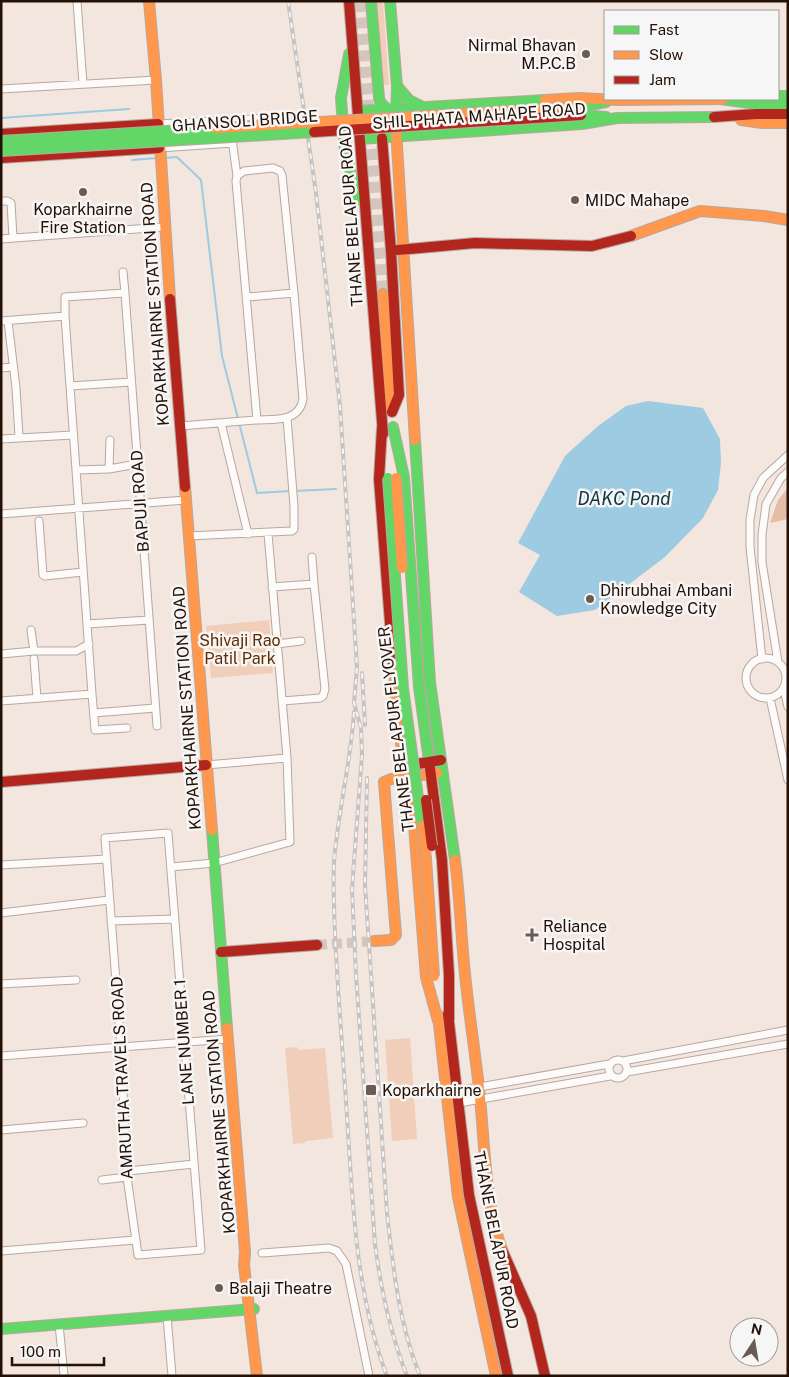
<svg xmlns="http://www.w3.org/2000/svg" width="789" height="1377" font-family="'Public Sans',sans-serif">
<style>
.green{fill:#f1ceba}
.forest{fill:#e5bda5}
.water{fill:#9ccbe2}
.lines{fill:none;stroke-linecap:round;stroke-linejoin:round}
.stream{stroke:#9ccbe2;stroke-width:2}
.secondary-tunnel{stroke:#d4c6bd;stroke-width:10;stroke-dasharray:10 5;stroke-linecap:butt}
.primary-tunnel{stroke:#d4c6bd;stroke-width:11;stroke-dasharray:11 5.5;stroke-linecap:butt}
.street-casing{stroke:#b8a89e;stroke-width:9}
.fast-casing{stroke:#b8a89e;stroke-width:12}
.slow-casing{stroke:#b8a89e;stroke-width:12}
.jam-casing{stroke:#b8a89e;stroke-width:12}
.street{stroke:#fdfbfa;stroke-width:7}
.fast{stroke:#63d668;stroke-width:10}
.slow{stroke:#ff974d;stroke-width:10}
.jam{stroke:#b3261e;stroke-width:10}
.rail-casing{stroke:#c8c3c1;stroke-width:4}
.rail{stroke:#f6f6f6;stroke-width:2;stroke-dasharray:5.5;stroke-linecap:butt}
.fast-bridge-casing{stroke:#b8a89e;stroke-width:12;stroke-linecap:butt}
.slow-bridge-casing{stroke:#b8a89e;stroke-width:12;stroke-linecap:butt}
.jam-bridge-casing{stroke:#b8a89e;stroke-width:12;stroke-linecap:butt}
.fast-bridge{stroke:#63d668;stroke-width:10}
.slow-bridge{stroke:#ff974d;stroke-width:10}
.jam-bridge{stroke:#b3261e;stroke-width:10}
.poi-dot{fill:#6c5b50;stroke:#f6f6f6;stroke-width:2}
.labels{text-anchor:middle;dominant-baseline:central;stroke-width:5;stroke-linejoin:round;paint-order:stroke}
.poi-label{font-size:16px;fill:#241004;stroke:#f6f6f6;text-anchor:start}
.street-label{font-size:16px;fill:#241004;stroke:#f6f6f6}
.park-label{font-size:16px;fill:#632b00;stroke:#f6f6f6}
.water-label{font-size:18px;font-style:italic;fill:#133444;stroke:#f6f6f6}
</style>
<rect width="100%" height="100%" fill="#f3e6de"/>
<!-- green -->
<path class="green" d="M376,1H383L389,85H383Z
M269,620L273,673L211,678L206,626Z
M410,1038L417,1139L392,1141L385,1040Z
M297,1047L298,1050L325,1048L333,1138L305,1141V1143L293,1144L285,1048Z"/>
<!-- forest -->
<path class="forest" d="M788,488V519L770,523L778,500Z"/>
<!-- water -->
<path class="water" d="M648,401L703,408L720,439L721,463L718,490L703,518L665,557L595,610L557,616L519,592L540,555L518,543L565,456L598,426L626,406Z"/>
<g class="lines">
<!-- stream -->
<path class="stream" d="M1,118L129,109
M164,158L177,157L201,180L222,356L257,493L290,491
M132,160L157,158
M294,491L336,489"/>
<!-- secondary-tunnel -->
<path class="secondary-tunnel" d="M317,945L374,941"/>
<!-- primary-tunnel -->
<path class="primary-tunnel" d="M360,1L383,294"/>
<!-- street casing -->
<g class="street-casing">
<path id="street" d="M77,1L83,84
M1,89L156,80
M158,124L269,118
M232,139L237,176
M159,148L233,143
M273,168L280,171L282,175L294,293L303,399C299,422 276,419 257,420L236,181L237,176L244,171Z
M1,201H7L11,203L13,238
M1,239L164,227
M125,293L157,726
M247,297L294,293
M65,316V297L125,293L123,272
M1,321L65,316L92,694L1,701
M8,321L16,388L19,437
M1,368L13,367
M70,386L131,382
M221,423L248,534
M180,426L257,420
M1,439L73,435
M109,469L110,440
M76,470L109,469L137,464
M1,514L186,500
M39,521L43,575L45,576L83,572
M188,536L292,531L294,529V506L287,418
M312,557L314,584
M272,587L314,584L325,689L323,696L320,698L282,701
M87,624L149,620
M31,630L34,651
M277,644L301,641
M1,654L34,651H76L89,644
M746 678a20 20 0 1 1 40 0a20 20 0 1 1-40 0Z
M34,659L37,698
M762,659L750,547V520L754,495L763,478L788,455
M778,662L762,562V535L766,504L781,478L788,472
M784,689L788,707
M92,694L95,730L127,728
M770,698L788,780
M94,713L155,708
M206,765L287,758L268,533
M168,833L201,1250L138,1255L127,1177L121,1047L105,838Z
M1,865L107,859
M171,867L214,863L290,842L287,758
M1,913L109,900
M111,921L175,919
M1,984L76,980
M1,1056L228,1039
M609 1069a9 9 0 1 1 18 0a9 9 0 1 1-18 0Z
M623,1061L788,1030
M627,1072L788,1044
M457,1091L609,1064
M459,1103L610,1076
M1,1130L83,1123
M128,1171L194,1164
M102,1180L127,1177
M1,1251L135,1240
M262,1253L329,1248L337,1251L346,1264L369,1376
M167,1316L172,1376
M59,1324L64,1376"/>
</g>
<!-- fast casing -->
<g class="fast-casing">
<path id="fast" d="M371,1L379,98L380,102L387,109
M390,1L397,86L396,115
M349,54L341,98L345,152L359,200
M397,86L409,100L423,107
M778,96H788
M720,99L757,104L788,105
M580,107L606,102
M358,111L545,100
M581,115L606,117
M360,139L582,124L617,118L714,117
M393,427L404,477L419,687L430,768
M415,440L430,682L455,860
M212,830L227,1028
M1,1329L254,1309"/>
</g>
<!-- slow casing -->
<g class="slow-casing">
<path id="slow" d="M149,1L156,80L170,299
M545,100L579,98L617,100L723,99
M741,120L762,123H788
M396,129L415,440
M631,236L700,211L764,216L788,220
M383,294L391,409
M185,487L212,830
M393,662L400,736L414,826L426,977L438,1021
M455,860C460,898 461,936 465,974C469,1015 476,1057 480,1098C485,1147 485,1207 503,1252
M374,941L391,940L396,935L384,782L391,779L437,773
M438,1015L458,1197L496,1376
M227,1028L245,1252L244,1265L257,1376"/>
</g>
<!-- jam casing -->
<g class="jam-casing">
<path id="jam" d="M349,1L383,434
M714,117L756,114H788
M1,134L158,124
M382,138L391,251L399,395L392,412
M1,158L159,148
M398,250L475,243L592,246L631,236
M170,299L185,487
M382,428L379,479L393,662
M405,766L441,760
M430,768L442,860L449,975V1020
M1,782L206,765
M221,952L317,945
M448,1014L469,1195L508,1376
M503,1252L531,1316L545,1376"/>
</g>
<!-- street -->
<use href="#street" class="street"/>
<!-- fast -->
<use href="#fast" class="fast"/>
<!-- slow -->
<use href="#slow" class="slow"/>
<!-- jam -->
<use href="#jam" class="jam"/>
<!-- rail casing -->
<g class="rail-casing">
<path id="rail" d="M288,1L316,193L340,406L357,667L354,703L361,728L362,755L352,889L356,975L375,1244C381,1290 390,1333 407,1376
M362,673L365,725
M354,712C351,762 338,811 334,862C333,886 334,910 335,934C337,980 341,1027 344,1073C352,1172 351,1283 387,1376
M367,778L365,885L387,1213C393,1268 399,1324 420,1376"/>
</g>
<!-- rail -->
<use href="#rail" class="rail"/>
<!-- fast-bridge casing -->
<g class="fast-bridge-casing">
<path id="fast-bridge" d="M1,141L215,128
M1,151L314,132
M388,478L403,688L422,826"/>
</g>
<!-- slow-bridge casing -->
<g class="slow-bridge-casing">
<path id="slow-bridge" d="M215,128L580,107
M396,478L402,568
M422,826L426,859L434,976"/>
</g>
<!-- jam-bridge casing -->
<g class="jam-bridge-casing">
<path id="jam-bridge" d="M314,132L581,115
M426,800L432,846"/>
</g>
<!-- fast-bridge -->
<use href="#fast-bridge" class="fast-bridge"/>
<!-- slow-bridge -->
<use href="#slow-bridge" class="slow-bridge"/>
<!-- jam-bridge -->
<use href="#jam-bridge" class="jam-bridge"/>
</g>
<!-- markers -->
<g class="poi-dot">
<circle cx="586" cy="54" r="5"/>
<circle cx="83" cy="192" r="5"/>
<circle cx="575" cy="200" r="5"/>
<circle cx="590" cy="599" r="5"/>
<path d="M529.5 927.5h5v5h5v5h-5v5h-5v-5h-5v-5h5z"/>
<rect x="365" y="1084" width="12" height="12" rx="2.5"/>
<circle cx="219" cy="1288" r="5"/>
</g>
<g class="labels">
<!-- poi labels -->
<g class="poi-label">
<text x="576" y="45" text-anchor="end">Nirmal Bhavan<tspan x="576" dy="18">M.P.C.B</tspan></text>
<text x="585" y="200">MIDC Mahape</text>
<text x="83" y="209" text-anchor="middle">Koparkhairne<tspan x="83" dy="18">Fire Station</tspan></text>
<text x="600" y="590">Dhirubhai Ambani<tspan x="600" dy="18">Knowledge City</tspan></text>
<text x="543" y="926">Reliance<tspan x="543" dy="18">Hospital</tspan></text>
<text x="382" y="1090">Koparkhairne</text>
<text x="229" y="1288">Balaji Theatre</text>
</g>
<!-- street labels -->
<g class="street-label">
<text transform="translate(479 116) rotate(-4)">SHIL PHATA MAHAPE ROAD</text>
<text transform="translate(245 121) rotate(-4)">GHANSOLI BRIDGE</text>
<text transform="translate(351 216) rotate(-94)">THANE BELAPUR ROAD</text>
<text transform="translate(155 304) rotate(-94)">KOPARKHAIRNE STATION ROAD</text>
<text transform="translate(140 501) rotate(-94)">BAPUJI ROAD</text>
<text transform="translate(187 708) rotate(-94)">KOPARKHAIRNE STATION ROAD</text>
<text transform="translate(396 729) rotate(-97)">THANE BELAPUR FLYOVER</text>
<text transform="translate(184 1042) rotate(-94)">LANE NUMBER 1</text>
<text transform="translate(122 1078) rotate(-93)">AMRUTHA TRAVELS ROAD</text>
<text transform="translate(219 1112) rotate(-95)">KOPARKHAIRNE STATION ROAD</text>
<text transform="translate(496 1240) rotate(79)">THANE BELAPUR ROAD</text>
</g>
<!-- park labels -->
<g class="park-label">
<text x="240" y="640">Shivaji Rao<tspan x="240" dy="18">Patil Park</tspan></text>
</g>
<!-- water labels -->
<g class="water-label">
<text x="624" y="498">DAKC Pond</text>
</g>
</g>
<!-- border -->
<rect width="789" height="1377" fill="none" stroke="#241004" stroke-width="5"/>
<!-- legend -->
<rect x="604" y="10" width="175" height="90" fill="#f6f6f6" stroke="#a29a95"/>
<rect x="614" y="26" width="25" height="8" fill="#63d668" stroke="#a29a95"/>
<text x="649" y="35" font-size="15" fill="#241004">Fast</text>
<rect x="614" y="51" width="25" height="8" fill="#ff974d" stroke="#a29a95"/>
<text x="649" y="60" font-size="15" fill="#241004">Slow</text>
<rect x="614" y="76" width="25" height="8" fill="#b3261e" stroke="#a29a95"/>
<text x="649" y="85" font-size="15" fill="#241004">Jam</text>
<!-- north arrow -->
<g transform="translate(754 1342) rotate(12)"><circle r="24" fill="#f6f6f6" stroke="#a29a95"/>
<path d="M0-4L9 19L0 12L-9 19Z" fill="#6c5b50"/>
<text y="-8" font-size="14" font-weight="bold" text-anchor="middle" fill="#241004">N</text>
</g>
<!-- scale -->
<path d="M12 1357v8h92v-8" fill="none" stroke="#241004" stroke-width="2.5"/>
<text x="20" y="1357" font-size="15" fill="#241004" stroke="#f6f6f6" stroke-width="4" paint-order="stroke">100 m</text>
</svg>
